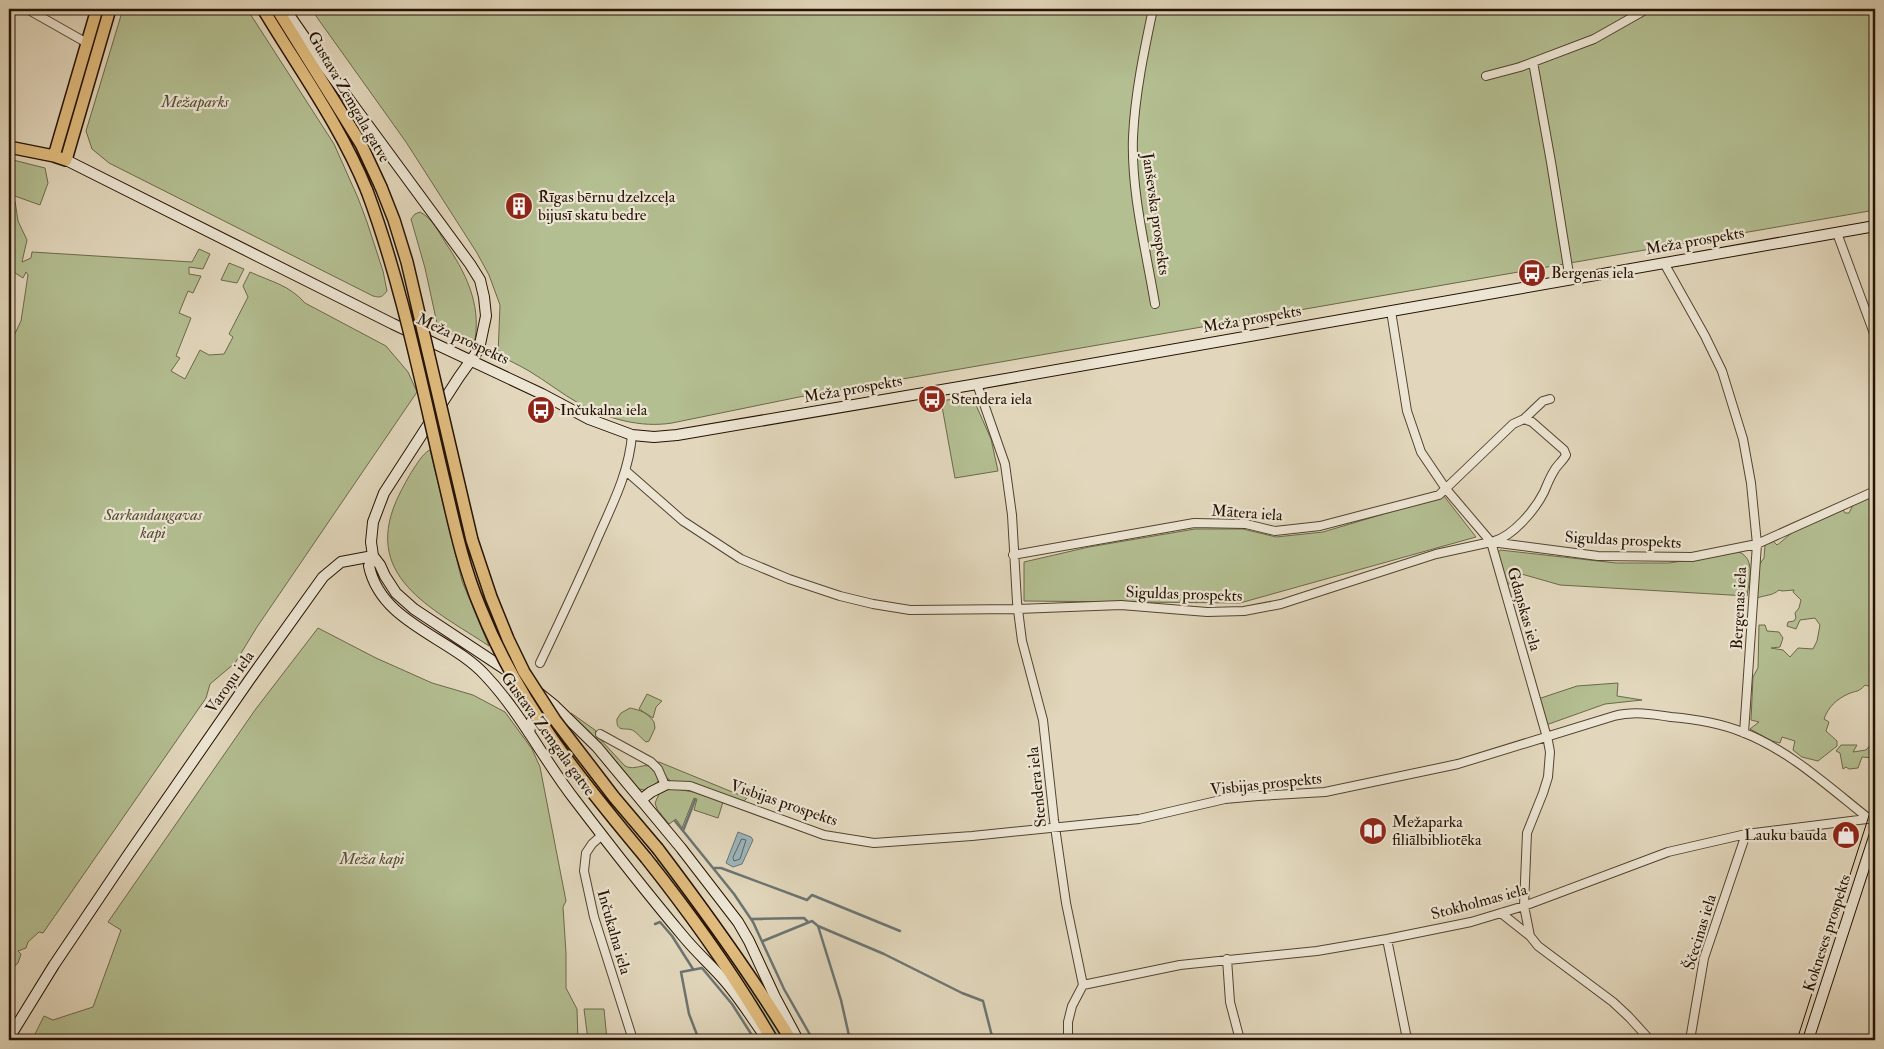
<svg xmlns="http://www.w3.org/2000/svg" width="1884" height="1049" font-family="'IM FELL Double Pica',serif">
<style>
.green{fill:#b3be91;stroke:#6c684a}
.water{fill:#9bb6bd;stroke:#6c7472}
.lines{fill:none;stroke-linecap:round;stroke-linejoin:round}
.shore{stroke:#606460;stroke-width:1}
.stream{stroke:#6c7472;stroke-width:2.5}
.street-casing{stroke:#544330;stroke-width:10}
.secondary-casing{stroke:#251202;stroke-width:12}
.primary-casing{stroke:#251202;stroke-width:14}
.street{stroke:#ece5d3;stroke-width:8}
.secondary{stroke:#ece5d3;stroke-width:10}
.primary{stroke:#e1bc7e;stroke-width:11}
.tram{stroke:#251202;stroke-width:1}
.primary-bridge-casing{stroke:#251202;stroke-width:14;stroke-linecap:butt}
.primary-bridge{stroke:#e1bc7e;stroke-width:11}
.labels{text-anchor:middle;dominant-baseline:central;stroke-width:4.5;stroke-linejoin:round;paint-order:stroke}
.street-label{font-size:16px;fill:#251202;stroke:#ece5d3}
.park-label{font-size:16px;font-style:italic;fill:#574e34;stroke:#ece5d3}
.poi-label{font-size:16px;fill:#251202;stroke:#ece5d3;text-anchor:start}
</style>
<rect width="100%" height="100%" fill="#e2d7bc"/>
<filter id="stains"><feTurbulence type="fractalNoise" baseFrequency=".004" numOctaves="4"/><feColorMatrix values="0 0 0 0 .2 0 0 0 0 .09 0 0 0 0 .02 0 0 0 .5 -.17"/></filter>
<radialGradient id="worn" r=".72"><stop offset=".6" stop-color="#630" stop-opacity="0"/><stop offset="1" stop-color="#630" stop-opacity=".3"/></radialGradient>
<!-- green -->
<path class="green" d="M123,9H247L334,144L358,198L367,222L383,271L387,291C382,297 381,298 373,296L109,163L92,149L86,131Z
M311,9H1875V210L799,397L672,423C641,428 608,419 580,404C562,394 546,381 529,371C519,365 508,360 498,355L500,305L489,275L477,253L406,142Z
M9,159L45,168L48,183L40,205L12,195L9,191Z
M9,197L15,201L18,221L27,240L22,262L31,258L32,252L192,262L199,249L210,254L203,269L189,267V274L201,276L193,293L188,291L179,313L191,318L176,356L180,358L171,371L185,379L200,350L209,355L224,354L233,337L229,334L248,297L243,286L250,272C272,282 289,285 305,303L386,346L408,372L417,392L257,627L235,663L210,684L206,698L43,933L39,932L28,942L26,948L18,951L21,954L18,963L9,971V346L21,321L28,275L26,272L23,278L9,269Z
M420,212C432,218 438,231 445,242C465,272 481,302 475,340L464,339L438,328L425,268L411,219L415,214Z
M229,263L244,269L237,283L221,280Z
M972,396L991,439L998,471L955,478L941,401Z
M430,450L462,581L489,646C432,608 358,576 400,493C405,483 421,453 430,450Z
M1875,493V688L1865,685C1858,693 1857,690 1848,694C1837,699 1828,707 1824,719L1829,722L1826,731L1837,741V746L1818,761L1802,757L1793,750L1795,741L1782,737L1780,743L1772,741L1750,729L1759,722L1751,720L1753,677L1758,668L1759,625H1765L1767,631L1779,632L1783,638L1780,647L1771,648L1783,650L1790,657L1798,648L1813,649L1817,641L1820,625L1815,618L1800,620L1796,629L1787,626L1788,622L1794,621L1796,618L1795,613L1799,608L1801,600L1793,592L1794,590L1782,591L1779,590C1772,596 1765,595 1757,598L1759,565L1764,558L1765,545L1772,540L1777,545C1784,540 1790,533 1797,530C1812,521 1828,520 1842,508L1845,513H1849L1853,505Z
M1444,496L1476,537L1240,603L1024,601V562L1089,547L1195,529H1243L1276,537L1323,532Z
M1500,550L1616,563H1669L1739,552C1756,559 1749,581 1747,596L1560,585L1518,573L1511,584H1505L1497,554Z
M318,628L376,658L432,683L473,695L505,712L532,749L540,767L566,901L563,907L566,953V988L577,1009L578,1040H32L44,1016L53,1020L93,1007L121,930L108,922L255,710Z
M1618,683L1617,696L1642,700L1605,704L1546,725L1538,699L1577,686Z
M647,694L662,701L656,707L653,718L639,709Z
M630,708C640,710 648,713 654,722L655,728L649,741L646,742C642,739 638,734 634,731C626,726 616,734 617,719L621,713Z
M571,713L595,730L599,738L625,766C639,773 650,754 659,779L655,786L644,790L639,789L598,741L570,714Z
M1875,740V758L1862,757L1858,768L1849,769L1846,767L1843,769L1840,753L1836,751L1841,745H1857L1853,752L1866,750Z
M656,762H659L747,798L744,801L688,782H672L666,777Z
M671,788L693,792L723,802L718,818L694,810L697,799L694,798L682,828L676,819L669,824L657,809L655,803L659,794Z
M659,859L714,931L785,1040H779C741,978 700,918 656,861Z
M584,1009H604L607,1040H588Z"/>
<!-- water -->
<path class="water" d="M738,832L751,837L753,840L742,864L733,867L726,863Z"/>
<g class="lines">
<!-- shore -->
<path class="shore" d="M742,839L746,840L740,859L734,861L733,858Z"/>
<!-- stream -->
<path class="stream" d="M675,821L734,894L753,922L784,989L813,1040
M683,831L695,800
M713,868H721L807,900L812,895L900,931
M751,919L804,918L808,922
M655,924L660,922L672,936L693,969
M818,926L884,954L962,993L983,1001L993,1040
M763,941L812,921L818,926L841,1000L850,1040
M699,1040L689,1014L681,972L702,968L732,1004L755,1040"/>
<!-- street casing -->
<g class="street-casing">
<path id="street" d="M27,9L87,43
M1153,9C1144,51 1135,94 1133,137C1131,192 1146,250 1155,304
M1533,62L1551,162L1570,280
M1486,76L1520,67L1594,39L1647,9
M1837,233L1875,336
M1664,263L1705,336L1722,371L1743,439L1751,483L1757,544L1744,733
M1391,311L1407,411L1421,452L1446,489L1491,542L1548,741L1550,752L1548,777L1543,793L1527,833L1524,906L1530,936L1538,946L1613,1002L1629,1017L1650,1040
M977,384L1005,464L1012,515L1017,602L1022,641L1043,720L1054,820L1066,903L1083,985L1072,1006L1068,1022V1040
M1524,419L1543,401L1550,399
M626,471L683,521L741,559L789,579L840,596L873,604L910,610L1018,609L1121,605L1207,612L1244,611L1281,604L1436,554L1491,542L1598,556L1692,557L1757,544L1875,491
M1013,555L1194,523L1246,524L1275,531L1320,526L1439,495L1513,424L1524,419L1532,422L1564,450L1566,455C1563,461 1557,465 1554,471C1550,477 1547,485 1544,492C1535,510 1513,536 1494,541
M540,663C560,621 580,579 598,537C613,503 629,472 632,435
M600,734L651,762L658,769L665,785L690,786L824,835L874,843L972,836L1139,819L1225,799L1258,796L1325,792L1458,764L1614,716C1633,711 1652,714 1671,717C1694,719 1720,723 1742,732C1789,750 1829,787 1868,818
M602,835L592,844L586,853L584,871L594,917L633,1040
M1501,913L1530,936
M1387,939L1406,1034L1409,1040
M1227,959L1230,1002L1240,1040
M1083,985L1180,965L1317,951L1387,939L1471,922L1524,906L1668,852L1746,834L1875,818
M1690,1040L1704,958L1746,834"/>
</g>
<!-- secondary casing -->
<g class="secondary-casing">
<path id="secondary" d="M285,9L323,64L470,264L480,280L484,297L486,316L479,349L459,377L384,493L373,522L371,542L373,556L369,566C381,623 450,637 485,675C521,713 543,759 575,800C610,846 646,892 683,936C696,952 711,965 724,980C738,996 750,1015 762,1032
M66,160L393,324L542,394L589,419L632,435L654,437L677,435L977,384L1875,226
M373,556L380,565L385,576L396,593L414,609L529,685L555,706L597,747L681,848L738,922L749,941L775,997L798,1040
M529,733C532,714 535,711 554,706
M642,799L651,792L665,785
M9,1038L54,965L128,855L250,679L323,577L341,562L373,556
M1808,1040L1875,834"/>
</g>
<!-- primary casing -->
<g class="primary-casing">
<path id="primary" d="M263,9C299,69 340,125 367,191
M277,9L361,144L381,187
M9,147L54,156L66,160L110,9
M54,156L97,9
M658,849C705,911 750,973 791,1040
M646,858C692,916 735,976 772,1040"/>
</g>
<!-- street -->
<use href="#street" class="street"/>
<!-- secondary -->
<use href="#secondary" class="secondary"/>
<!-- primary -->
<use href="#primary" class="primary"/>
<!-- tram -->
<path class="tram" d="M1797,1040L1875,797"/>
<!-- primary-bridge casing -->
<g class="primary-bridge-casing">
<path id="primary-bridge" d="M381,187L394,220L407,262L472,540L491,597L508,639L524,672L555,720L614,797L658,849
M367,191C401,282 420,378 442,472C453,518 462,564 480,607C519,705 580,779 646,858"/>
</g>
<!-- primary-bridge -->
<use href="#primary-bridge" class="primary-bridge"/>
</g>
<!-- icons -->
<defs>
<g id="building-disc" transform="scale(1.4375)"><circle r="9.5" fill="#8f2418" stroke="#ece5d3"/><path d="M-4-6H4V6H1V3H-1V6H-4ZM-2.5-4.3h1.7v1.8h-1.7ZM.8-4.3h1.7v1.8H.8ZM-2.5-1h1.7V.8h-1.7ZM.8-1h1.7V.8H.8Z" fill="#fff"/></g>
<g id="bus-disc" transform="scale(1.4375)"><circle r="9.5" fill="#8f2418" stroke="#ece5d3"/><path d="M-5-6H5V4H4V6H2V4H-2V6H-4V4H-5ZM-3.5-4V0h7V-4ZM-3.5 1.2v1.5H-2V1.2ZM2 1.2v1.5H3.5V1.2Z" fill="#fff"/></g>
<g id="library-disc" transform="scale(1.4375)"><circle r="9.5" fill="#8f2418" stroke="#ece5d3"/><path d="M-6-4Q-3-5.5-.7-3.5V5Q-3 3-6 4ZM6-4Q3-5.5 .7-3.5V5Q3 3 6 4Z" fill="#fff"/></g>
<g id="shop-disc" transform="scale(1.4375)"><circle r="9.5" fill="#8f2418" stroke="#ece5d3"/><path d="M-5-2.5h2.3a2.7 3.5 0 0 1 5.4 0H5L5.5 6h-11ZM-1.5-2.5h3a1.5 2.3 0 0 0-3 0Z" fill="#fff"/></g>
</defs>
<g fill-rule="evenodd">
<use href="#building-disc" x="519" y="206"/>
<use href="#bus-disc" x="1532" y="273"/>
<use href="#bus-disc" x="932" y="399"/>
<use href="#bus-disc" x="541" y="410"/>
<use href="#library-disc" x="1373" y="831"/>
<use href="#shop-disc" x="1846" y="835"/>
</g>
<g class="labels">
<!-- street labels -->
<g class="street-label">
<text transform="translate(349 97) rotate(60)">Gustava Zemgala gatve</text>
<text transform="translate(1156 214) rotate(82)">Janševska prospekts</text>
<text transform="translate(1695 241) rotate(-10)">Meža prospekts</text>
<text transform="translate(1252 319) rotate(-10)">Meža prospekts</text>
<text transform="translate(463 339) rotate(25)">Meža prospekts</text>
<text transform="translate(853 389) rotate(-10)">Meža prospekts</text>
<text transform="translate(1247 513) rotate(4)">Mātera iela</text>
<text transform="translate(1623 540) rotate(3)">Siguldas prospekts</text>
<text transform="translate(1184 594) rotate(2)">Siguldas prospekts</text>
<text transform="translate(1739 608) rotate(-87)">Bergenas iela</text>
<text transform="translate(1524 609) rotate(74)">Gdaņskas iela</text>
<text transform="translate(230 682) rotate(-55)">Varoņu iela</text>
<text transform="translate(548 734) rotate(54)">Gustava Zemgala gatve</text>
<text transform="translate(1266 784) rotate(-6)">Visbijas prospekts</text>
<text transform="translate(1037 787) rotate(-96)">Stendera iela</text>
<text transform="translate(784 803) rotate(19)">Visbijas prospekts</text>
<text transform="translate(1479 902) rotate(-15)">Stokholmas iela</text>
<text transform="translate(614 932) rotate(74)">Inčukalna iela</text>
<text transform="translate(1700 932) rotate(-73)">Ščecinas iela</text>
<text transform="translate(1827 933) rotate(-72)">Kokneses prospekts</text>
</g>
<!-- park labels -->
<g class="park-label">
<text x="195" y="102">Mežaparks</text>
<text x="153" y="515">Sarkandaugavas<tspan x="153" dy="18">kapi</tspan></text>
<text x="372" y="859">Meža kapi</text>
</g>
<!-- poi labels -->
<g class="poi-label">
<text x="538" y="197">Rīgas bērnu dzelzceļa<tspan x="538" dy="18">bijusī skatu bedre</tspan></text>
<text x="1551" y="273">Bergenas iela</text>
<text x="951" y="399">Stendera iela</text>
<text x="560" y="410">Inčukalna iela</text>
<text x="1392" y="822">Mežaparka<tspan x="1392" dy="18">filiālbibliotēka</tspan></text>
<text x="1827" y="835" text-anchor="end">Lauku bauda</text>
</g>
</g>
<!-- margin -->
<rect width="1884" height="1049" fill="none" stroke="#e2d7bc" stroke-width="30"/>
<rect x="10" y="10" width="1864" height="1029" fill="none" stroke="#251202" stroke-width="2.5"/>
<rect x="15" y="15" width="1854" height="1019" fill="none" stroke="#251202"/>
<rect width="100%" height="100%" filter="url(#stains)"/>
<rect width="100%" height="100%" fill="url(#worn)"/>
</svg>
